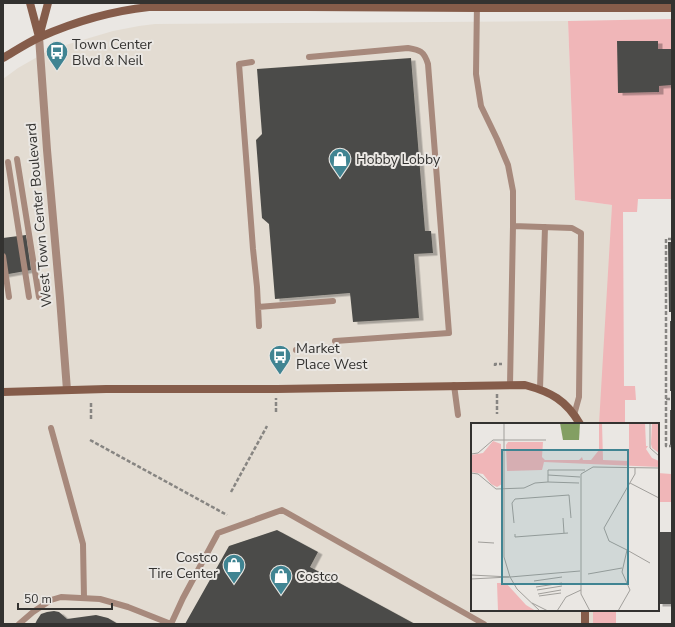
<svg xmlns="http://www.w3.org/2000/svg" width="675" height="627" font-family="'Nunito Sans',sans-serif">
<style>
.built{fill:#e3dcd2}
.green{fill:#f0b6b8}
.building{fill:#4c4c48;filter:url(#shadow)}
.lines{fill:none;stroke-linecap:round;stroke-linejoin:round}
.path{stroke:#878582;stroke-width:2.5;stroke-dasharray:4 2;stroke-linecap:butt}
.lane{stroke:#a7897c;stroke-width:6}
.street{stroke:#a7897c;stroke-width:8}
.secondary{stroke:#855c4a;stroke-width:8}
.labels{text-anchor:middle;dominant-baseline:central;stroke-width:4;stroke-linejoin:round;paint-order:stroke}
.poi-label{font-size:14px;fill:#333230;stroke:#eae7e3;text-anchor:start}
.street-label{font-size:14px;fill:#333230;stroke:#eae7e3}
.inset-road{fill:none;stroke:#a19f9b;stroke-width:1}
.view{fill:#408492;fill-opacity:0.15;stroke:#408492;stroke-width:2}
.inset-edge{fill:none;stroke:#333230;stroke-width:2}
</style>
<defs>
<filter id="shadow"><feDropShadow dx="4.5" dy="2.5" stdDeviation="0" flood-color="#0004"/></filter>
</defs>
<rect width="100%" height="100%" fill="#eae7e3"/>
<!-- built -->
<path class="built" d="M568,21L575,200L612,205L607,424H472V610H604L603,624H3V79L18,68L46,52L69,44L113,31L139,26L155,24Z"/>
<!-- green -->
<path class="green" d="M672,19V199H638L637,212H623L624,386H635L636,400H625V424H599L612,205L575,200L568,21Z
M658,473L671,474L672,502H658Z
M593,610H616V624H593Z"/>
<!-- building -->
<path class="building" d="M617,41H658V49H672V85L659,86V92L618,93Z
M411,58L425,231H431L433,253L414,254L419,318L353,322L350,293L275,299L269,224L262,218L256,140L262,134L257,69Z
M26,235L31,270L3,275V238Z
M668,242H672V312H669Z
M670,321H672V391H670Z
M670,410H672V445H670Z
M277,530L318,552L310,567L415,624H185L229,546Z
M658,532H672V604H658Z
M54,611L59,612L67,619L96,615L108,618L118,624H35L37,620L41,614L47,612Z"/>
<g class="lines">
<!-- path -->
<path class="path" d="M672,239H666V446H672
M495,366V364H502
M497,394V414
M666,399H672
M91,403V419
M276,412V398
M90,440L227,515
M231,492L267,426"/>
<!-- lane -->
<path class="lane" d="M477,3L476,74L481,106L497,139L508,165L513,191V226
M309,57L408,48C420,50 424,51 428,64L449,333L335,341
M252,62L239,64L253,249L257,287L259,326
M17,159L39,297
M8,162L29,297
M3,256L9,297
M258,307L333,301
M296,350L335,347
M454,385L458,415
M510,385L513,226L572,228L581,233L579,397L574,415
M540,389L545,227
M51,428L83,544L84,598
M19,624L33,612L51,600L61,597L100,599L128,607L171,624L183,598L218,533L282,510L484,624"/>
<!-- street -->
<path class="street" d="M39,37L47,150L60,298L67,390"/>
<!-- secondary -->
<path class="secondary" d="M30,3L39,37
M39,37L48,3
M3,58C15,51 27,43 40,37C74,22 112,11 149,7H307L477,8H672
M3,392L106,389H277L525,385C551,392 566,400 580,424
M585,624V610"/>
</g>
<!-- icons -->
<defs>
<g id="bus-pin" transform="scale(1.15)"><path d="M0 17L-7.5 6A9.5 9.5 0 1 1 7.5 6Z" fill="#408492" stroke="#eae7e3"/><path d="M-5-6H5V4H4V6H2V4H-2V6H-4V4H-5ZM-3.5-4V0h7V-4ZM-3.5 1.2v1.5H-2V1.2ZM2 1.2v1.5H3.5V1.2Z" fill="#fff"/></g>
<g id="shop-pin" transform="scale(1.15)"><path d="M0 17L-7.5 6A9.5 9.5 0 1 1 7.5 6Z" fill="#408492" stroke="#eae7e3"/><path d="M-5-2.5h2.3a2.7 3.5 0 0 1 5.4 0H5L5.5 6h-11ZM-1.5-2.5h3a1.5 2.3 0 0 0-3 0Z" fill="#fff"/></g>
</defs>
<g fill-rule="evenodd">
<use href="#bus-pin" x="57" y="52"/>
<use href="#shop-pin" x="340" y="159"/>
<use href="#bus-pin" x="280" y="356"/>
<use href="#shop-pin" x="234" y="565"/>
<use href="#shop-pin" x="281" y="576"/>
</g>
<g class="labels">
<!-- poi labels -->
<g class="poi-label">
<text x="72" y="44">Town Center<tspan x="72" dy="16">Blvd &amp; Neil</tspan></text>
<text x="356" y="159">Hobby Lobby</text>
<text x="296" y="348">Market<tspan x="296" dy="16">Place West</tspan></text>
<text x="218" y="557" text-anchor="end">Costco<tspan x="218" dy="16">Tire Center</tspan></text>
<text x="296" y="576">Costco</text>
</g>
<!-- street labels -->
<g class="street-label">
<text transform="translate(39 215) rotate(-95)">West Town Center Boulevard</text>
</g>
</g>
<!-- overview -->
<g transform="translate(471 423)">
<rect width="188" height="188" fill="#eae7e3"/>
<path d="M128,0H131L132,37L158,38V0H174L175,23H177L175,26L181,35L188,38V44L73,39L71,47L36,48L35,22L37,19H72L71,34L74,37H108L111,34L112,37H120L128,27ZM181,0H188V30L181,25L180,21ZM22,18L30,21L31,61L26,64L20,61L12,51L0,49V32L12,30ZM26,160H35L55,182L65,188H27Z" fill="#f0b6b8"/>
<path d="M89,0H109L108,17H92Z" fill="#839f63"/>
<path class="inset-road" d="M33,0V134L39,154L46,166L69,188M179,0V25L188,33M0,31L7,30L22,17H75M0,50L7,51L25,66L53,65L64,60L77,59M77,52L109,54M108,60L77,59V47H114M159,60L188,75M92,95L93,110M43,100L41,80L44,76L98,72L100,95M44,111V114L97,110M7,119L23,120M156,127L179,140M117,151L151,145M0,152L39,154M39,154L109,148M0,156L38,154M63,158L91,154M65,164L91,160M66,167L91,163M67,171L90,167M68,173L90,170M61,180L77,188M86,188L95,174L110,167M119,188L110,171V51L122,44L188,45M147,188L159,167L151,149L156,127L138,118L133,105L164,51V45"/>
<path class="view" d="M31,27H157V161H31Z"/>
<rect width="188" height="188" class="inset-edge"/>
</g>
<!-- border -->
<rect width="675" height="627" fill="none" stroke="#333230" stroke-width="8"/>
<!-- scale -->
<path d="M18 603v6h94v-6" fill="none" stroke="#333230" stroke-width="2"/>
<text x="24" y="603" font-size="12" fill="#333230" stroke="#eae7e3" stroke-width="3" paint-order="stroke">50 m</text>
</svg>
